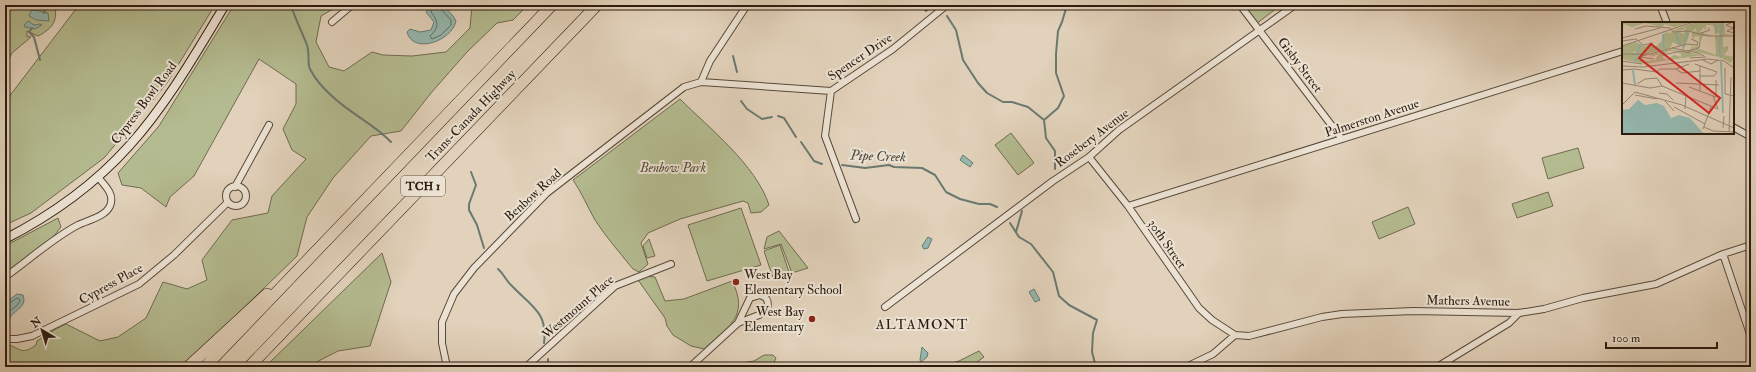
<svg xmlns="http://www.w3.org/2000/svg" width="1756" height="372" font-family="'IM FELL Double Pica',serif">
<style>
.green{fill:#b4bb90;stroke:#6f6b50}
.water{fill:#95b8b0;stroke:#6a7970}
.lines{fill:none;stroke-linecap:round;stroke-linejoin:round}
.shore{stroke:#606a60;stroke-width:1}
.stream{stroke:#6a7970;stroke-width:2}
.street-casing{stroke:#58493a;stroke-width:8}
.secondary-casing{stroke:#2a1b0f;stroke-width:10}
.highway-casing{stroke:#2a1b0f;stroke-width:12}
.street{stroke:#ece2d3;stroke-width:6}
.secondary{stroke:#ece2d3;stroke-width:8}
.highway{stroke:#e2d2bb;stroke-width:11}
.poi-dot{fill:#8f2418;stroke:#ece2d3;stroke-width:1.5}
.labels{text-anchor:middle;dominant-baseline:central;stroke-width:4;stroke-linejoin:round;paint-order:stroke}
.shield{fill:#ece2d3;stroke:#64574a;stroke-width:1}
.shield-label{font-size:12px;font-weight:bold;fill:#2a1b0f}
.street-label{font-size:13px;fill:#2a1b0f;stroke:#ece2d3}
.park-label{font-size:13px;font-style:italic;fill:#534b36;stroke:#ece2d3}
.poi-label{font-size:13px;fill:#2a1b0f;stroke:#ece2d3;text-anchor:start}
.water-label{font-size:14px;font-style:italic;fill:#4a4a3f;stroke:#ece2d3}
.neighbourhood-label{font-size:14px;letter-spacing:1px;fill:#2a1b0f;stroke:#ece2d3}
.inset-river{fill:none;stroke:#95b8b0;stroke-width:2}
.inset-road{fill:none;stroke:#988976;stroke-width:1}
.view{fill:#d62828;fill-opacity:0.15;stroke:#d62828;stroke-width:2}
.inset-edge{fill:none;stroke:#2a1b0f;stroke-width:2}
</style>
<rect width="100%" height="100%" fill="#e2d2bb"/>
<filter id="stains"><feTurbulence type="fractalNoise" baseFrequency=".005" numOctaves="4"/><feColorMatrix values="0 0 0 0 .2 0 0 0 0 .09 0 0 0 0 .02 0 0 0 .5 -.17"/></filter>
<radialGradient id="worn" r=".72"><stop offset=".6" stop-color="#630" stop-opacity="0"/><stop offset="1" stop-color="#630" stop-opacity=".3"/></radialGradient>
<!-- green -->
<path class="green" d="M10,5H54C59,20 52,29 38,36L27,31V37L29,36L31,37L12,53L5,67V12Z
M79,5H215L167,83L104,158L31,213L5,225V102Z
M234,5H340L321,16L316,42L329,67L344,71L372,52L383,55L412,56L446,52L470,28L472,5H528L513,20L497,23L467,52L431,93L401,131L371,136L333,178L307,217L297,256L183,367H5V344C19,346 20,357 36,345L37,341C48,334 53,330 66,324L100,341L118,337L146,318L163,282L187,289L207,280L202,260L232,220L268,213L272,196L306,159L292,150L283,129L296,104V84L259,59L194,176L170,197L166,207L141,188L122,185L118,173L159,126Z
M1240,5H1281L1256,24Z
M680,99C709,128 756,165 769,205L761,212L751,213L748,203L743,201L680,219L648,233L641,243L648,264L639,272L633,269C620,253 606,237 595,220C587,206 582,193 573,180Z
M1011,133L1034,163L1018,175L995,145Z
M1578,148L1584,168L1548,179L1542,158Z
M1548,192L1553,206L1517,218L1512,204Z
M1408,207L1415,224L1379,239L1372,222Z
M741,208L761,265L707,281L688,225Z
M58,218L61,227L53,237L5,273V246Z
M779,231L808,268L792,273L781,244L764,249L767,237Z
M649,239L655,256L647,258L643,246Z
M780,245L789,272L773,278L764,251Z
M382,253L391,282L370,346L338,351L307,367H265Z
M644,276L655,277L665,301L684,299L732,281C750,316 728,328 704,349L691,346L673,335L667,326L665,318L638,280Z
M979,351L984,357L970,367H938L959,361Z
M764,355H773L776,358L772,367H716L754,361Z"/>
<!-- water -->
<path class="water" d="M429,5H443L453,16L456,21C452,41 413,55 407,32L410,29L420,32L431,30L434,22L426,12Z
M34,10L48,13L49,21L36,20L29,16L31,11Z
M28,21L34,25L40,24L42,25L35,29L25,27L24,25Z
M963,155L973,163L970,167L960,160Z
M928,237L932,239L928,248L924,249L922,246Z
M1034,289L1040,300L1035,302L1029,292Z
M17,294L23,295C28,309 11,310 9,321L5,323V303Z
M922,347L928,353L927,357L921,362L920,360Z"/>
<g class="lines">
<!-- shore -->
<path class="shore" d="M433,5L431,12C438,21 440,27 430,36L432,39L441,35L451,25V20L441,9L440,5
M5,306L17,298L20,300C18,308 8,309 5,318"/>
<!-- stream -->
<path class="stream" d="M291,5C295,19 302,32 307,45C310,53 307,63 310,69C315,79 325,90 333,97C351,114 374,124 391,142
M921,5L926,11L934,5
M44,13L46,5
M947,16L956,30L963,60L978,83L987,93L1003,102H1012L1028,107L1044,120L1046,138L1055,151V169
M32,28L29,32L34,37L40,60
M733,56L737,72
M741,101L747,109L762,119L772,117
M778,116L784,118L796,137
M1044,120L1058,108L1064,96L1056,73V54L1058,31L1062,22L1067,5
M801,142L814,161L822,164
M842,165L865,168L889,165L894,167L922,168L935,175L946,192L960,199L979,204H990L997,207
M471,172L476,185L469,204V210L477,225L484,248
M1010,223L1019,237L1031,244L1053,272L1059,296L1069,305L1097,320L1093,333L1092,352L1096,367
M1016,232L1022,211
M498,269C504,274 506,281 512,286C531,306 548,312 544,343
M548,367V359"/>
<!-- street casing -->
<g class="street-casing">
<path id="street" d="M1240,5L1342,139
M1660,5L1667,23
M332,22L352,5
M701,82L710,61L747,5
M831,91L825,136L856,219
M1733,127L1751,137
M1089,157L1128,206L1199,308L1212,320L1235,335
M226 196a10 10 0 1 1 20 0a10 10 0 1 1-20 0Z
M235,187L269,125
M1128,206L1623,51
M1723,254L1751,337
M5,277C29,260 53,238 78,225C88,220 105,217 110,206C115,194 105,186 98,177
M885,307L1053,181L1089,157L1119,130L1295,5
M5,339H17L32,336L139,284L174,255L228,202
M447,367L442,343V322L454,294L474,268L547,193L684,87L701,82L831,91L893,49L947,5
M526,367L615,286L671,264
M690,367L738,323L759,315L767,310C769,302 768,297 760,295L750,298L738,323
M1186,367L1213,354L1235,335L1249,336L1322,317L1342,314L1413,311L1519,313L1544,309L1583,298L1656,284L1723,254L1751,245
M1437,367L1509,323L1519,313"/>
</g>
<!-- secondary casing -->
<g class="secondary-casing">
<path id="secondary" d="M5,239C52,215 94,185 129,146C167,104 196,53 225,5"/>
</g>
<!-- highway casing -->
<g class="highway-casing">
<path id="highway" d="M188,367L267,294
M205,367L552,5
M249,367L597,5"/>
</g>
<!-- street -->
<use href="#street" class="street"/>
<!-- secondary -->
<use href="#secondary" class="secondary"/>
<!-- highway -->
<use href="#highway" class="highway"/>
</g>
<!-- markers -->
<g class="poi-dot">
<circle cx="736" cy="282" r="4"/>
<circle cx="812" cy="319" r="4"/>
</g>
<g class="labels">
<!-- shield labels -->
<rect class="shield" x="401" y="176" width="44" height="20" rx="3"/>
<g class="shield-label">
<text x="423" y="186">TCH 1</text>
</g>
<!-- street labels -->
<g class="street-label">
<text transform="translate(860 57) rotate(-34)">Spencer Drive</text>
<text transform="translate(1300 65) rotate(53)">Gisby Street</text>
<text transform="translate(144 103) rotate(-53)">Cypress Bowl Road</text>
<text transform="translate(471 116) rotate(-46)">Trans-Canada Highway</text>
<text transform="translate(1372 118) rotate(-18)">Palmerston Avenue</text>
<text transform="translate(1092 138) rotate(-37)">Rosebery Avenue</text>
<text transform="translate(533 195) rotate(-42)">Benbow Road</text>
<text transform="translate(1167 244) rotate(55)">30th Street</text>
<text transform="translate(111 284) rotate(-29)">Cypress Place</text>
<text transform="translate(1468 301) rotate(1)">Mathers Avenue</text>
<text transform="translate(578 307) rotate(-41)">Westmount Place</text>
</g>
<!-- park labels -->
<g class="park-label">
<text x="673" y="168">Benbow Park</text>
</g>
<!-- poi labels -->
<g class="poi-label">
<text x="744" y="275">West Bay<tspan x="744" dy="15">Elementary School</tspan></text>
<text x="804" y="312" text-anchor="end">West Bay<tspan x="804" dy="15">Elementary</tspan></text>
</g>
<!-- water labels -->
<g class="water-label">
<text transform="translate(878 156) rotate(2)">Pipe Creek</text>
</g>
<!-- neighbourhood labels -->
<g class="neighbourhood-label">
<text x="922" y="324">ALTAMONT</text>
</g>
</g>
<!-- overview -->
<g transform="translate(1622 22)">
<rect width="112" height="112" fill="#e2d2bb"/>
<path d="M0,0H69L52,5L43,2L40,5L23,1L10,5L2,2L0,6ZM73,0H102L103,12L112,13L98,14L96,10L95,13L91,3H84V9L82,5L78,10L91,14H81L76,26L69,27L70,23L71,26L77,23V14H73L72,17L70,15V10L75,9L73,6L71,9H68L65,20L58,24L51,20L48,26L28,31H0V24L13,20L22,24L32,22L30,24H34L40,19L41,12L48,9L45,12L55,9L62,12L64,5L61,8L50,9ZM93,14H101V25L106,24V28L102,33L112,35L109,41L97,35L66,28L78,27L94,33ZM47,27L80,33L22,42L0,37V32L14,30L24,32L18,35L23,39L33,38L37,32L29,35L28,33ZM46,29H52L59,32V35L52,33L45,38L40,35Z" fill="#b4bb90" fill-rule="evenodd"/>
<path d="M16,78L23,83L35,81L42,84L49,96L57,93L68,96L82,112H0V88L7,87Z" fill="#95b8b0"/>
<path class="inset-river" d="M93,0L94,12M54,11L58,23M41,12L42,27M61,27L66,10M99,36L97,24L101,0M13,40L18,22M99,40L101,91M11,48L13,63"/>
<path class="inset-road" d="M109,1L104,3L111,6L105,9L112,11M13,7L24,4L48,6L51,10L66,9L86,14H112M79,11L88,8L86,6M0,16L38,6M0,19L14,17L21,23L31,21M0,24L71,0M50,26L65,22L75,23L76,20L69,17M65,29L77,26L78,20M0,32H28L50,26L76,31L82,34M27,32L18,35L32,37M41,33L59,29L68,31M68,36L84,35M81,38L89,42L96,38M0,39L20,42M73,42L95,50L92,54H78M0,44L21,45L86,37L102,39L112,46M103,46V72L112,74M54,47L60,51L78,49M0,48L12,47L35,50M35,50L38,47H54L67,42M0,61L28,66L40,64L96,87L91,74M54,61L97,63M15,62L23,57L35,56L40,64M67,65L94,75V58M78,69V44M37,71L45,72L51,78M13,73L35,77M43,79L52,89M0,83L13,70L60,83L112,106M52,85L83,102M63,87L64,73M82,105L91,109L112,110M101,106L102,94M81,107L89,85M107,110L109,55"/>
<path class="view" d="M29,22L98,76L87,91L17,36Z"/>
<rect width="112" height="112" class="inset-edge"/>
</g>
<!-- margin -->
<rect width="1756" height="372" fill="none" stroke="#e2d2bb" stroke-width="20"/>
<rect x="6" y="6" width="1744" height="360" fill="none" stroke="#2a1b0f" stroke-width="2"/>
<rect x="10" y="10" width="1736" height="352" fill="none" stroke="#2a1b0f"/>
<!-- north arrow -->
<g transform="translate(42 330) rotate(322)" stroke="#ece2d3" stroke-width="3" paint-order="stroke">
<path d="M0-3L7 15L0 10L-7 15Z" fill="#2a1b0f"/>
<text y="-6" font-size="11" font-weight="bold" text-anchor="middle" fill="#2a1b0f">N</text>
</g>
<!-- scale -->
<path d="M1606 342v6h111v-6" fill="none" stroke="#2a1b0f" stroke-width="2"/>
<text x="1612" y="342" font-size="12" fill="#2a1b0f" stroke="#ece2d3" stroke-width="3" paint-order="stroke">100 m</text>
<rect width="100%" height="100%" filter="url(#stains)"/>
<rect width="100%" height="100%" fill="url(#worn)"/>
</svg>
